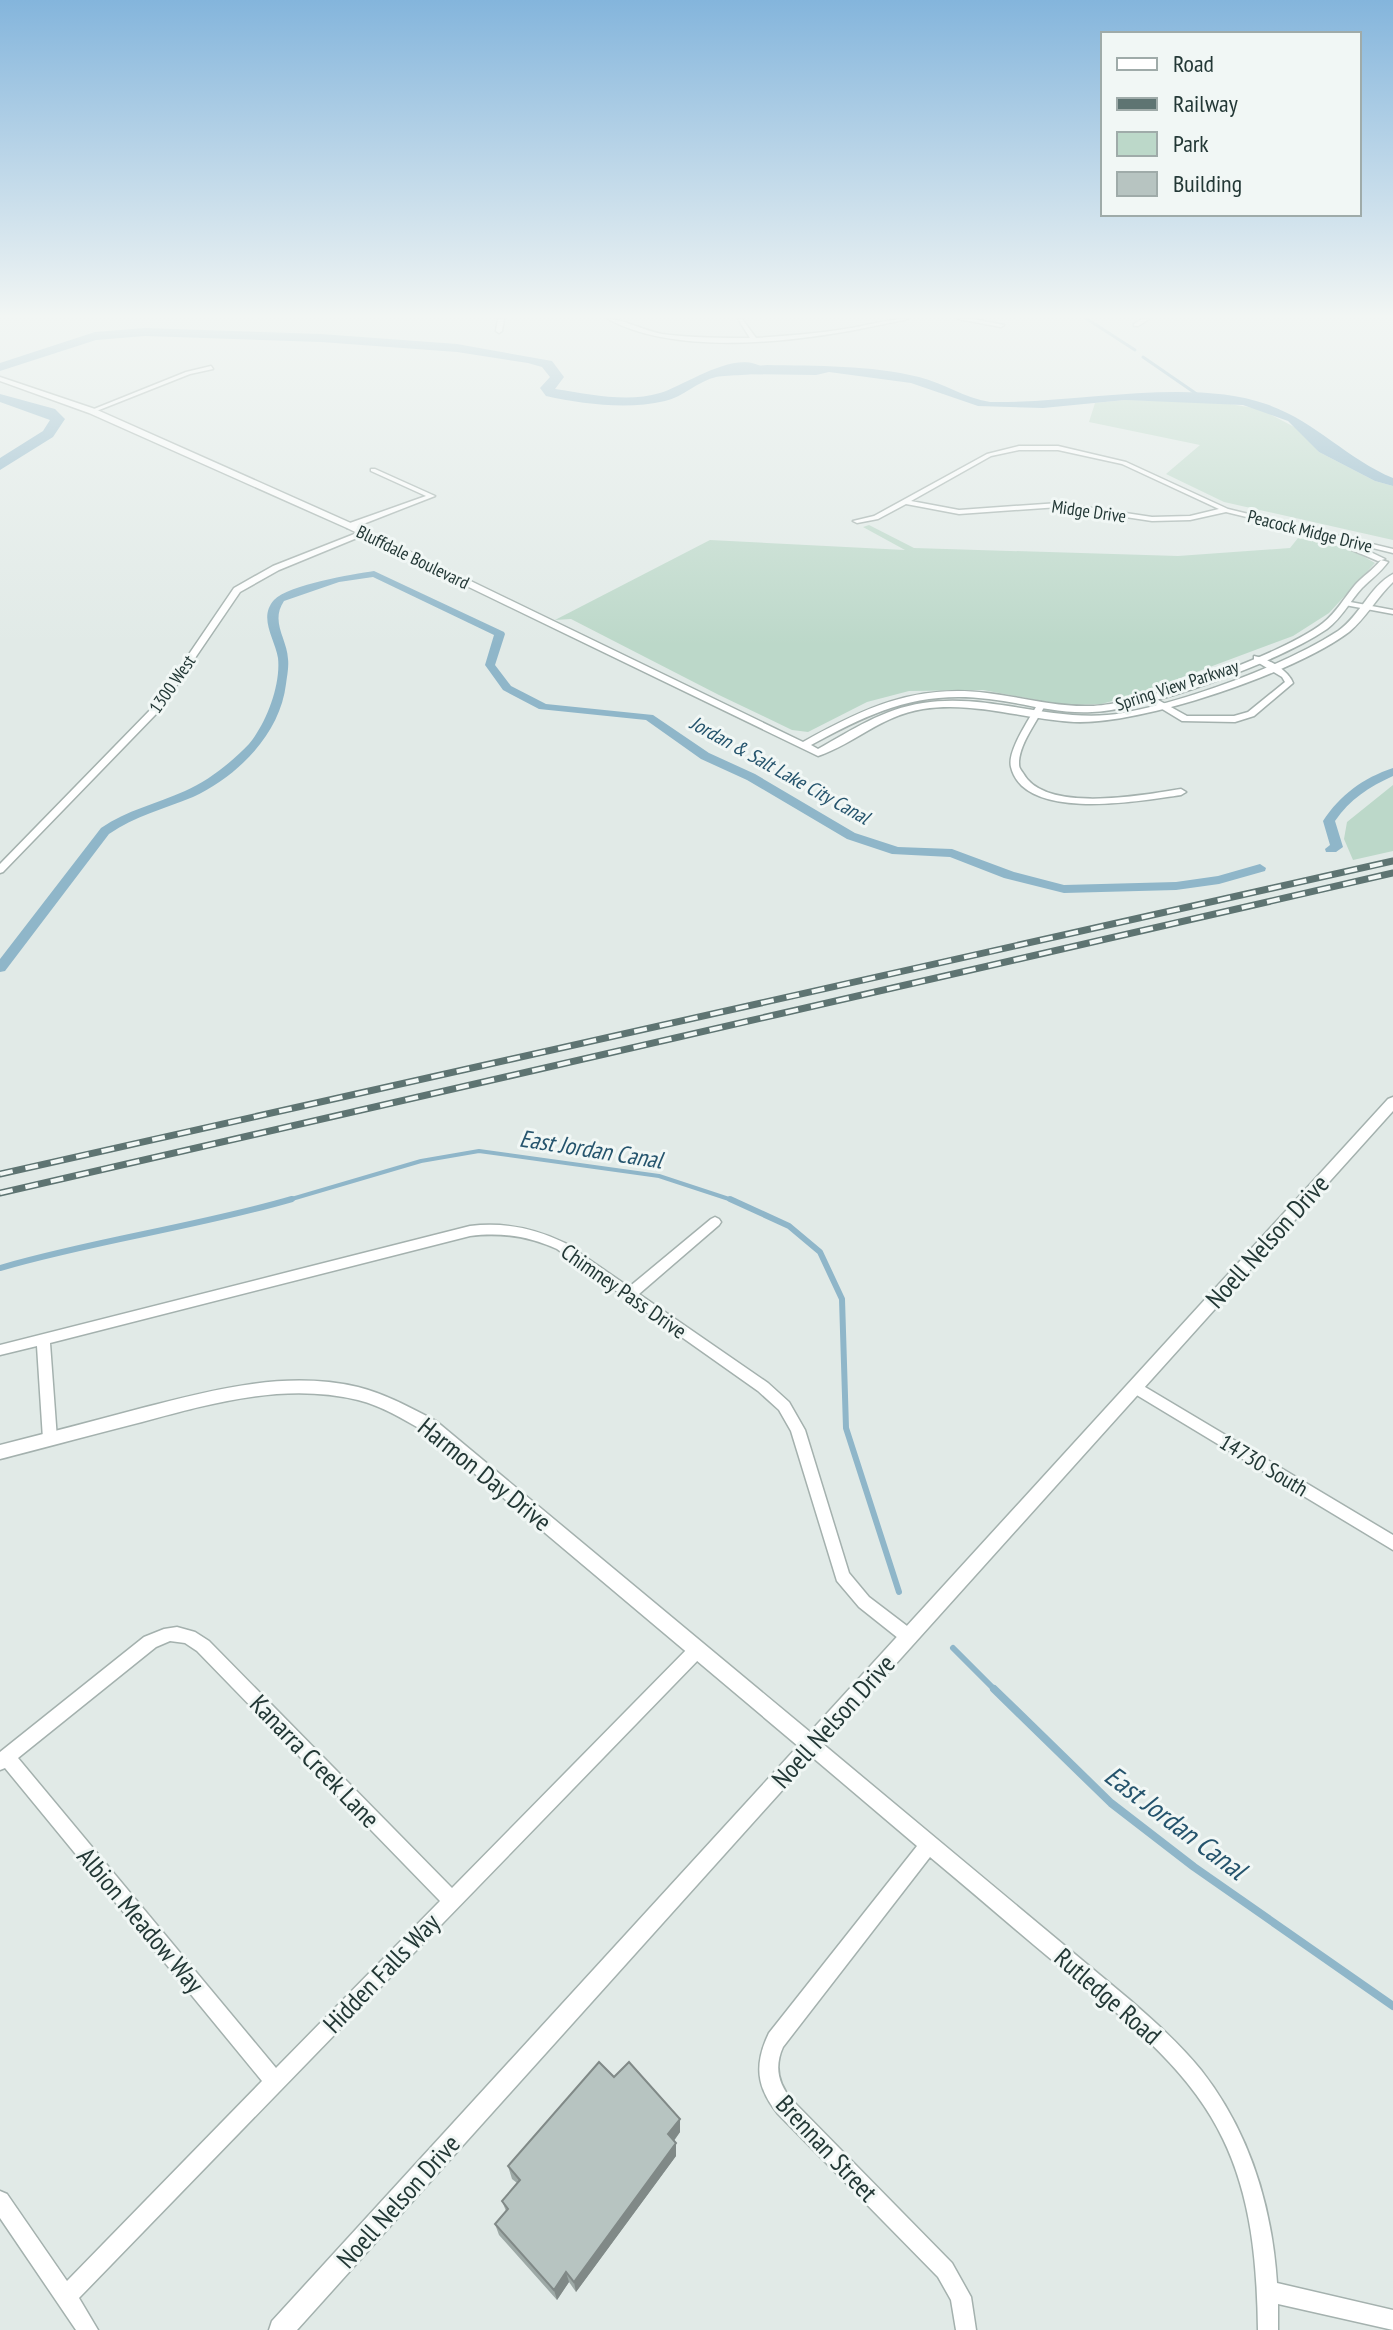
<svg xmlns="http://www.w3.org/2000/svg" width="1393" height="2330" font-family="'PT Sans Narrow',sans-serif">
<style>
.green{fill:#bcd8c9}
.water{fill:#8fb6c9}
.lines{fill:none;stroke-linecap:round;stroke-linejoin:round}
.stream-far3{stroke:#8fb6c9;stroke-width:3}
.stream-far2{stroke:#8fb6c9;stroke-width:4}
.stream-far1{stroke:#8fb6c9;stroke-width:6}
.stream{stroke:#8fb6c9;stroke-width:8}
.canal{fill:#8fb6c9;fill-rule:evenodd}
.river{fill:#8fb6c9;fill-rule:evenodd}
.minor-casing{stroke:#a4b1ae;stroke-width:3}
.tertiary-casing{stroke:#a4b1ae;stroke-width:3}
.minor{fill:#fff;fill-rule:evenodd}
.tertiary{fill:#fff;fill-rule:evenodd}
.rail-casing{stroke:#5e7472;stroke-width:7}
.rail{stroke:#f1f7f5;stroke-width:4;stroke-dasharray:13;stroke-linecap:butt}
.wall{fill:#9da9a6}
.shaded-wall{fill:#808987}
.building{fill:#b7c4c1;stroke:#808987;stroke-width:2}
.labels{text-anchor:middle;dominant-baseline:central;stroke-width:6;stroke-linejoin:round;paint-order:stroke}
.far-street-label{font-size:18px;fill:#233836;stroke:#f1f7f5}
.far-water-label{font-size:20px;font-style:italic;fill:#25546d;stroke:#f1f7f5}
.street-label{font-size:22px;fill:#233836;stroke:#f1f7f5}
.water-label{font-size:24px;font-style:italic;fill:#25546d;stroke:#f1f7f5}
.near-street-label{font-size:26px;fill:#233836;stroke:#f1f7f5}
.near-water-label{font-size:28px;font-style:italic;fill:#25546d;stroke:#f1f7f5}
</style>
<rect width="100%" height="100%" fill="#e1eae7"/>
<!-- green -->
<path class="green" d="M1125,400L1218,402L1260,409L1302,431L1319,452L1375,481L1393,486V540L1224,502L1166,474L1200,445L1089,422L1095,403Z
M869,525L914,548L1178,556L1290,548L1298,538L1350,549L1375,563L1329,613L1293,636L1132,696L1101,704L1064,705L983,690L909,691L867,702L808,732L792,730L719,695L571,619L555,620L710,540L905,550L863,527Z
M1393,785V851L1353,860L1344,839L1347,822Z"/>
<!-- water -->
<path class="water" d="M767,365C817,366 870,365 919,377C944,383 964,398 990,402C1072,404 1190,377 1266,404C1314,420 1347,459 1393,478V486L1375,481L1319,452L1288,421L1243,405L1125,400L1043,408L978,406L911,383L829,372L816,375L731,374L714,370Z"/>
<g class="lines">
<!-- stream-far3 -->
<path class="stream-far3" d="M1087,319L1135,350
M1143,357L1201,397"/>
<!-- stream-far2 -->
<path class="stream-far2" d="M285,1201L421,1161L479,1151L659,1176L735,1201"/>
<!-- stream-far1 -->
<path class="stream-far1" d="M730,1199L789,1226L820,1252L842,1299L846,1428L899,1592
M0,1268C96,1240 196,1227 292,1199
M953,1648L996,1691"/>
<!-- stream -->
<path class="stream" d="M994,1689L1111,1803L1194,1867L1393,2006"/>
<!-- canal -->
<path class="canal" d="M374,571L504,632L505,634L495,665L511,686L546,704L653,715L709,753L755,774L855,833L898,847L952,849L1014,872L1064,885L1176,882L1218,876L1260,864L1266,868L1265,871L1219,884L1176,890L1064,893L1004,878L950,857L892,854L847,839L747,780L701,759L646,720L539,709L503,690L485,665L494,635L373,577L339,582L284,601C270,622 287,638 288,659C289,667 287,676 286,684C280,734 238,776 193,797C164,809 135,816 109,834L5,971L0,972V959L101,828C127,810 156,804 185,791C208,781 232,762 249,744C266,724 281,685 278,658C275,639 258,618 274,600C288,585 353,574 374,571Z
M1393,768V776C1369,787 1350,799 1335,821L1343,847L1336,852H1326L1325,849L1330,845L1323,821C1340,795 1363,778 1393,768Z"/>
<!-- river -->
<path class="river" d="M145,328L321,334L457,344L552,361L564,377L555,389C589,394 627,403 660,393C687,385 737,347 765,369C754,377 731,374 716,377C698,381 683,397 665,401C627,410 583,404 546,396L540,388L550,377L542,367L528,363L457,352L321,342L145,336L96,340L0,371V363L95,332Z
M0,394L55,409L65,419L53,437L0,470V458L43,431L50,420L0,402Z"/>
<!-- minor casing -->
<g class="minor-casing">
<path id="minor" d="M498,319H504L502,331L499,333L496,331Z
M608,319C623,319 645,331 662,334C691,338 721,338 750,338L738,319H742L756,338C785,336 815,334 845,329C866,326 886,319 908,319C900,321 892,322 884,324C807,341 679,358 608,319Z
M958,319H973L1004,325L1001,327Z
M1142,319H1149L1138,326H1134V324Z
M211,366L213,369L190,374L94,412L89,411L186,372Z
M1019,446H1058L1126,462L1228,509L1393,549V553L1226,512L1190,520L1152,521L1059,507L959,514L906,504L878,519L857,523L853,521L874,516L987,454ZM1019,450H1058L1122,464L1219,509L1190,516L1152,517L1059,503L959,510L911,501L991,456Z
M371,469H375L435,496L353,528H347V524L426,496L371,471Z
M362,531L369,533L279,570L240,592L159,711L3,872L0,873V864L153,707L234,588L273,566Z
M1352,546H1358L1385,559L1378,561L1352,550Z
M1345,601L1393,610V614L1345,605Z
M1254,656C1267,658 1288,670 1293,683L1254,716L1235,722L1182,721L1144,698L1151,696L1187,716H1234L1248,712L1285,682L1282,677L1254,660Z
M1041,702L1045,705C1037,722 1021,741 1019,761C1019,768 1019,767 1023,773C1045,814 1143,795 1181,789L1186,792L1181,795C1141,801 1024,822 1011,767C1007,751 1029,720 1037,705Z
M715,1217L719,1219L721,1222L719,1225L639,1294L768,1383L789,1402L805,1430L849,1573L869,1597L915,1632L917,1637L915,1642L909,1644L903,1642L859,1607L837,1581L791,1431L779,1410L758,1391L557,1249C528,1236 501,1232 470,1236L50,1343L57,1439L55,1443L50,1445L45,1443L43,1439L37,1346L0,1355V1345L470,1226C504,1222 534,1228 565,1243L629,1287L711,1219Z
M1135,1381L1393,1535V1550L1130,1391L1128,1387L1130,1383Z
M177,1627L195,1632L209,1641L452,1888L691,1645L697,1643L703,1645L705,1650L703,1655L79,2298L98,2330H76L0,2218V2191L7,2194L67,2281L262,2081L5,1768L0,1770V1752L144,1637L164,1629ZM170,1641L185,1643L197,1651L440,1901L276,2068L18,1758L156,1647Z
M811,1737L817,1739L1130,2000C1155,2022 1180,2044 1201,2070C1249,2131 1272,2206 1277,2283L1393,2310V2330L1278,2304V2330H1258C1257,2265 1252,2199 1223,2139C1187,2063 1115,2012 1052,1960C1011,1926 971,1891 930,1857L783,2047C774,2067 778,2084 792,2100L952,2263L971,2297L976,2330H956L951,2300L938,2277L778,2114C756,2087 754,2064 769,2033L917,1846L805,1751L803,1745L805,1739Z"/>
</g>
<!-- tertiary casing -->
<g class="tertiary-casing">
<path id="tertiary" d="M0,377L95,409L353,524L803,742C864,708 915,684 987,693C1021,697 1055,707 1090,706C1142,705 1282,655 1323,623C1337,612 1344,598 1355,585C1363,576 1373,570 1381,560L1388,562C1381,572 1371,579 1362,588C1350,601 1342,618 1327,629C1278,662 1151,709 1092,712C1057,714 1024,703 989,699C919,690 871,712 811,745L818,749C852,730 883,709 923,703C990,692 1056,725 1123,713C1187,701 1284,666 1338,631C1360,616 1370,586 1393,574V582C1377,597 1366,618 1349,632C1295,673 1141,725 1074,722C1024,719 973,701 923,709C880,716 856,743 818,756L347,528L89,413L0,381Z
M1393,1097V1111L297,2330H269L272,2321L798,1746L424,1431C403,1419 382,1406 358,1400C285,1382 212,1403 142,1422C94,1434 47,1447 0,1459V1445C47,1433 94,1421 142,1408C212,1390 285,1370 358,1387C386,1394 411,1408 436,1421L810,1732L1388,1099Z"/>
</g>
<!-- minor -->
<use href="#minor" class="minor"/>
<!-- tertiary -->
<use href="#tertiary" class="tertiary"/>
<!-- rail casing -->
<g class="rail-casing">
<path id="rail" d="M0,1174L1393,861
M0,1193L1393,873"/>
</g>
<!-- rail -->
<use href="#rail" class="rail"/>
</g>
<!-- wall -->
<path class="wall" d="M680,2119V2132L674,2141L676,2156L576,2292L569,2282L557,2300L499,2235L495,2224L506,2211L502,2201L517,2183L512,2179L508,2166Z"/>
<!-- shaded-wall -->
<path class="shaded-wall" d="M680,2119V2132L669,2147L668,2134Z
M676,2143V2156L576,2292L574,2282Z
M566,2272L569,2282L557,2300L554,2290Z"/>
<!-- building -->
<path class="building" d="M599,2062L614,2077L629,2062L680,2119L668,2134L676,2143L574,2282L566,2272L554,2290L495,2224L508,2209L502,2201L520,2180L508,2166Z"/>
<!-- sky -->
<linearGradient id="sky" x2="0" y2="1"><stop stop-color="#84b5dc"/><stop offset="0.49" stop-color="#f2f6f4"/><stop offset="1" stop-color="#f2f6f4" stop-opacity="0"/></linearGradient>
<rect width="1393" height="645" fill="url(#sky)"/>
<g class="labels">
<!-- far-street labels -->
<g class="far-street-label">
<text transform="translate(1089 511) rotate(8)">Midge Drive</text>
<text transform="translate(1310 531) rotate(14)">Peacock Midge Drive</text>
<text transform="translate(413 557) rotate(26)">Bluffdale Boulevard</text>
<text transform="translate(172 684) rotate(-55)">1300 West</text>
<text transform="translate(1177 685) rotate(-18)">Spring View Parkway</text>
</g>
<!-- far-water labels -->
<g class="far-water-label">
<text transform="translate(780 770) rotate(29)">Jordan &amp; Salt Lake City Canal</text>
</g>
<!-- street labels -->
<g class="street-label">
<text transform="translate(624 1291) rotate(35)">Chimney Pass Drive</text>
<text transform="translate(1264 1465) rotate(31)">14730 South</text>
</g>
<!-- water labels -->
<g class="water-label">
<text transform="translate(591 1149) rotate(9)">East Jordan Canal</text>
</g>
<!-- near-street labels -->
<g class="near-street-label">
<text transform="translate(1267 1241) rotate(-48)">Noell Nelson Drive</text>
<text transform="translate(485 1474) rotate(39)">Harmon Day Drive</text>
<text transform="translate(833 1721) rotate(-48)">Noell Nelson Drive</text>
<text transform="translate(315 1761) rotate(46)">Kanarra Creek Lane</text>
<text transform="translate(141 1920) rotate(50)">Albion Meadow Way</text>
<text transform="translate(381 1973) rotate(-46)">Hidden Falls Way</text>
<text transform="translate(1108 1996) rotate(41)">Rutledge Road</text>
<text transform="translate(827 2148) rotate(47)">Brennan Street</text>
<text transform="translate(398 2201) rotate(-48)">Noell Nelson Drive</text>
</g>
<!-- near-water labels -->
<g class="near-water-label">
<text transform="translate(1176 1822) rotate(37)">East Jordan Canal</text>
</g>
</g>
<!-- legend -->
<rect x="1101" y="32" width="260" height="184" fill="#f1f7f5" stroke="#9faba9" stroke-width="2"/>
<rect x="1117" y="58" width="40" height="12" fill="#ffffff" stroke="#9faba9" stroke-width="2"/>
<text x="1173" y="72" font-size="24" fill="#233836">Road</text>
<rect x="1117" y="98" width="40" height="12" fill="#5e7472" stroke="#9faba9" stroke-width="2"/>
<text x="1173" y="112" font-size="24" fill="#233836">Railway</text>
<rect x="1117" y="132" width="40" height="24" fill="#bcd8c9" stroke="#9faba9" stroke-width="2"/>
<text x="1173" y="152" font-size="24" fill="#233836">Park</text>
<rect x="1117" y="172" width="40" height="24" fill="#b7c4c1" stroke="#9faba9" stroke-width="2"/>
<text x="1173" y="192" font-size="24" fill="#233836">Building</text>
</svg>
